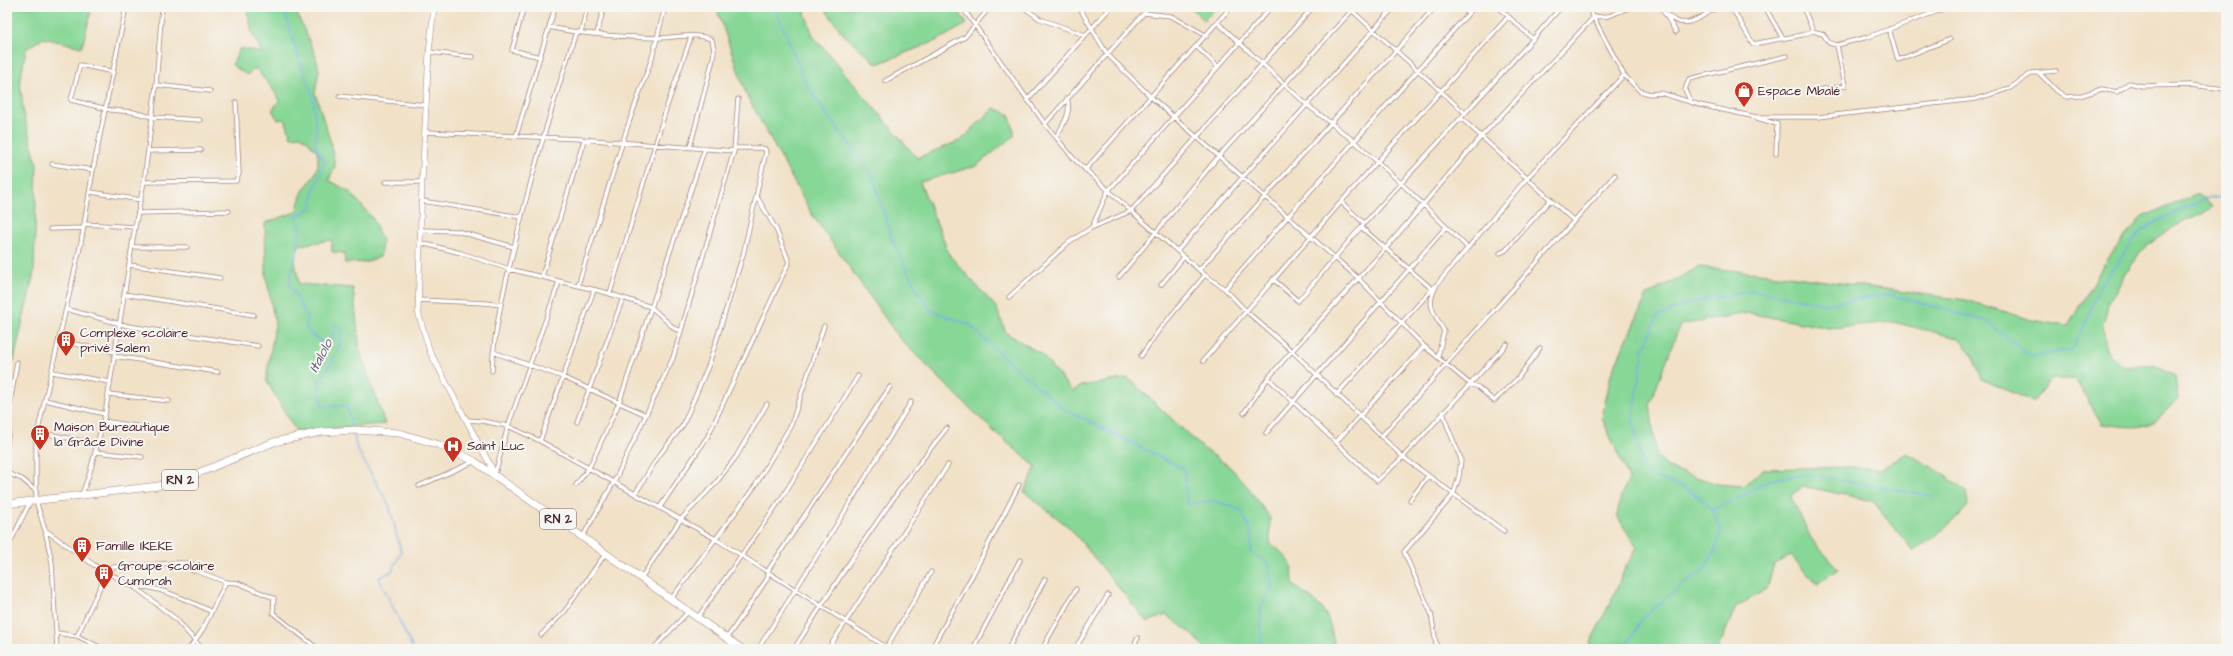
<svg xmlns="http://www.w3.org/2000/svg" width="2233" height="656" font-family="'Architects Daughter',sans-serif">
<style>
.green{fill:#87d796;stroke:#687b60}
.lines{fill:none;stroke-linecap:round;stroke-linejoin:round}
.stream{stroke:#7aaee7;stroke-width:1.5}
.street-casing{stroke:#9e8079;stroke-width:5}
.secondary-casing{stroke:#9e8079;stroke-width:6}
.highway-casing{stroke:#9e8079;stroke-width:8}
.street{stroke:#fff;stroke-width:3.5}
.secondary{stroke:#fff;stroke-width:5}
.highway{stroke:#fff;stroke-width:7}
.labels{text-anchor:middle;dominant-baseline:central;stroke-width:4;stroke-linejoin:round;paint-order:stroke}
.shield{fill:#f6f6f2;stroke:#7e6067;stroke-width:1}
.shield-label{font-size:12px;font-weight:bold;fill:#4a1f2b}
.poi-label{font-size:13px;fill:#4a1f2b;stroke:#f6f6f2;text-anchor:start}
.water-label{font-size:14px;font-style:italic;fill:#5b516d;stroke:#f6f6f2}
</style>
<rect width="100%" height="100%" fill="#f6f6f2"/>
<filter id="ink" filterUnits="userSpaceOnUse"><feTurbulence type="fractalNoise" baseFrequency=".025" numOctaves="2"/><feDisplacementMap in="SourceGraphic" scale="8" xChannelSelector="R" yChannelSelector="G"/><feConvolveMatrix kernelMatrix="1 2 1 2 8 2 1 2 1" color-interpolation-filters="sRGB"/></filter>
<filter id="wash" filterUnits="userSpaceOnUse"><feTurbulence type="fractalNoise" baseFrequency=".012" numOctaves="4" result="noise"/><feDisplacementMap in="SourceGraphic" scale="16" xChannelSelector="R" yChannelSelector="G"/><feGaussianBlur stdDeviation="0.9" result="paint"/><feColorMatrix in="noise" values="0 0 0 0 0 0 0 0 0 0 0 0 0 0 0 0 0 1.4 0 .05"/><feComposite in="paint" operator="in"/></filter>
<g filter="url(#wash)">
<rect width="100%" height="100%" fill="#f1e1c7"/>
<!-- green -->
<path class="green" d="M7,7H92L82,47L43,38L26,49L20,81L24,116L37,164L34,272L14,360L7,367Z
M246,7H294L315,54L319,70L315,93L331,143L335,166L329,180L350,192L373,219L382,241L380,257L367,262L345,263L344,253L332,252V240L299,245L295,260L299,284L353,288L360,352L385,424L296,431L266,380L275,324L266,276L265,223L296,212C298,206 300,197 303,191C314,175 322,170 316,149L312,147L310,143L301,136L291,137L285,119L278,120L272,110L279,101C274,87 264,81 256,68L247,75L232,65L240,48L262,53L252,32Z
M716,7H803L813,36L917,158L961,140L994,108L1009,114L1015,135L976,166L920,182L950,256L996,307L1006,333L1041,354L1072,391L1082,386L1128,378L1203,448L1230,467L1247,486L1270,518V543C1289,558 1293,560 1293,585C1325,609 1328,608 1335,649H1206L1191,633L1166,615L1147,622L1070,528L1024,492L1036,467L989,427L900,339L811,213L747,96Z
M824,7H956L967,24L936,41L877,64L842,33Z
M1190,7H1217L1204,20Z
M2198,194L2213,207L2170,229L2140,252L2109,301L2103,325L2106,350L2123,367L2154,365L2175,376L2178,398C2149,431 2144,429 2102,424L2075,379H2051L2033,402L1982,379L1971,353L1958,338L1893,322L1829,328L1748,313L1680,325L1650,404L1656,454L1668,468L1718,484L1744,486L1763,469L1846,467L1881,469L1907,453L1944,474L1966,492L1968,506L1949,525L1914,552L1873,501L1803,486L1791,497L1811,538L1838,569L1817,584L1791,556L1774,564L1767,589L1736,607L1718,649H1587L1614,595L1625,568L1637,548L1617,516L1621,495L1629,479L1602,418L1611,374L1647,295L1699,267L1788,276L1966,300L2031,320L2068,326L2110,254L2142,217Z"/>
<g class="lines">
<!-- stream -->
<path class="stream" d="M280,7L286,16L299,60L313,96L316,129L315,146L325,162L314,190L311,208L296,216L300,226L299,244L289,283L307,317L306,328L311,335L327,344L333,336L335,324L342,330C341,350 330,366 319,382L322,406H347L352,428
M775,7L805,81L822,108L871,172L893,242L918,292L931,310L970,325L1007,360L1064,409L1184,469L1187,504L1215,501L1241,510L1252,534L1251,552L1269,564L1272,586L1261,607V649
M353,433L357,449L389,505L401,552L392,571L379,578L413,649
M1712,510L1741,497L1769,480L1806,474L1934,496
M1624,649L1643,618L1673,592L1703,571L1715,551L1721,529L1712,510L1699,497L1681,486L1651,476L1644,470L1633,422L1643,351L1657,317L1689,303L1751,290L1825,304L1889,294L1986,321L2031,356L2071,350L2086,323L2098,288L2140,232L2159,220L2202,200L2226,196"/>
</g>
</g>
<g filter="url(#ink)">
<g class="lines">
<!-- street casing -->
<g class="street-casing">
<path id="street" d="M126,7L93,170L81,243L36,439V501L45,530L94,565L136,588L176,619L202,649
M524,7L512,50L540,57
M962,7L1045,124L1074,159L1131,211L1205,275L1225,289L1246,311L1292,351L1403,457L1504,531
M1023,7L1040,19L1085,35
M1079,7L1107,54L1151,97L1358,278L1424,346L1470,384L1478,387L1494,401L1518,378L1540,348
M1348,7L1465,113
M1498,7L1533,39L1561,7
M1588,7L1624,75L1640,91L1650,94L1661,93L1700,105L1756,117H1818L1976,99L2010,88L2032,73L2056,71
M1661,7L1676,32
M1729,7L1735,13L1753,44L1802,35L1813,31
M1765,7L1783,39
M1803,7L1813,31L1823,34L1829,43L1837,45L1868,37L1949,7
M1666,14C1685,32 1698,18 1718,7
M1217,22L1306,104L1354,141L1401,183L1468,248
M549,27C584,35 622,37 657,38C673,38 698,32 712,40L714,50L713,59L690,147
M1889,29L1898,60L1950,39
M581,32L587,7
M597,33L604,7
M1197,47L1218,67
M429,52L473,57
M114,72L80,65L71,100L111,110L133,112L152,117L200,120
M2039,73L2057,91L2066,97L2079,96L2102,89L2117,92L2129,83L2142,86L2190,85L2226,89
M885,81L965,37L990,7
M156,85L210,91
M1809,91L1845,86L1837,45
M339,96L426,105
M1027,100L1111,7
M1691,102L1685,90L1689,79L1787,56
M1461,118L1574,221
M1757,118L1777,124L1776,154
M1045,124L1144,13L1171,16L1207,36
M425,132L580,139L734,151
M516,136L555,7
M1056,137C1063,125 1072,113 1067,98
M148,151L201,150
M52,164L93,170
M1085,170L1231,7
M144,182L236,181L239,174L236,102
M385,182H422
M91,192L141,200
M422,201L521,217
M1341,202L1364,223
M139,213L229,211
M84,224L135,227
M1092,227L1108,191L1271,7
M1361,227L1432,289
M50,229L83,228
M421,230L457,231L514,247
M421,243L461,253L509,269L604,292L651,307L675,329L680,330
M133,247H187
M1177,251L1394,7
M1500,253L1506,250L1551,199
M130,265L220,278
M1199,270L1435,7
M542,276L584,140
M1119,277L1218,157L1355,7
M1273,279L1298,301L1361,227L1533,39
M578,285L627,128L652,58L665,7
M1161,285L1184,257
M1436,287C1425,307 1435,313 1444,331L1438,356
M1225,289C1306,194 1391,101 1474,7
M610,293L667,106L691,37
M124,294L254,315
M1009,297L1069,242L1091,228L1131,211L1313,7
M417,300L486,303L501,305
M66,309L128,326L258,346
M60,341L115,352
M493,352L563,377L646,415
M114,356L218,372
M1141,356L1159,330L1205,275
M1203,361L1341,202L1508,17
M492,371C494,329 504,289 514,248C531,175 553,103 576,32
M52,372L110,382
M1268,378L1377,481L1403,457L1507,344
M108,394L169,401
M1336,395L1438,283L1527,178L1624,75
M45,400L105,414
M1244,413L1268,378L1292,351L1386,248L1481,137L1594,17L1609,16L1631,7
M8,415L17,362
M466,420L482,421L508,426L540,441L714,538L889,649
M103,421L161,430
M577,422L623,298
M38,432L98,444
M1266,433L1446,227
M1381,437L1615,175
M540,441L594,290
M1336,442L1424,346
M7,444L10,419L7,414
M96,452L142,457
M7,473L22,479L35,490
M495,474L508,426L559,282
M576,485L589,468L619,403L705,148
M419,486L473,462
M82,494L90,472L105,414L135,227L144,182L156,85L162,7
M635,494L658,457L683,425L709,364L743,255L766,152L765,149L761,148H735
M1410,500L1428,476
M660,507L708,436L789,262L776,229L757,197
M45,530L52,563L57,649
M583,536L614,482L673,358L734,151L738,99
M7,549L30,502
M177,563H191L194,566L193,571
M100,568L175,563L226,582L238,583L274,598L273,613L318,649
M641,578L681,519L715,484L736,457L767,404
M136,588C150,582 196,604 210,611
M671,599L755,486L791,425L824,326
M698,617L781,499L858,376
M57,633L77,636L104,649
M541,635L565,611L606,553
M77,636L107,572
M727,638L767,579L769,569L890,387
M7,644L8,649
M886,648L931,572
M189,649L203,629L226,582
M653,649L688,612
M758,649L842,516L911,402
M794,649C842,573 890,498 947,428
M828,649L948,465
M931,649L972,576L1019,485
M973,649L1020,560
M1008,649L1045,579
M1042,649L1076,589
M1075,649L1108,595
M1132,649L1138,638
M1437,649L1431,613L1404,552L1453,495L1459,477L1461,459L1448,428L1443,412"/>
</g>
<!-- secondary casing -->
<g class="secondary-casing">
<path id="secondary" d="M434,7L429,52L422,182L418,312L430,352L495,474"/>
</g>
<!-- highway casing -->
<g class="highway-casing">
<path id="highway" d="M7,504L158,486L186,478L274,442L321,432L356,430L399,433L440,445L474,461L742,649"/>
</g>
<!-- street -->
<use href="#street" class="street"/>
<!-- secondary -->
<use href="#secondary" class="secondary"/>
<!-- highway -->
<use href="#highway" class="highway"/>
</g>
</g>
<!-- icons -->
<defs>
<g id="shop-pin" transform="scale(1)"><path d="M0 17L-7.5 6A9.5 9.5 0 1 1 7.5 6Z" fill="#c8321e" stroke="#f6f6f2"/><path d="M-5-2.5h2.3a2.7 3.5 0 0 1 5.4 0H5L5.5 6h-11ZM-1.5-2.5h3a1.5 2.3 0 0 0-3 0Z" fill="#fff"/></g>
<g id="building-pin" transform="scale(1)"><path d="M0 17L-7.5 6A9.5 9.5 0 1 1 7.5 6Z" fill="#c8321e" stroke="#f6f6f2"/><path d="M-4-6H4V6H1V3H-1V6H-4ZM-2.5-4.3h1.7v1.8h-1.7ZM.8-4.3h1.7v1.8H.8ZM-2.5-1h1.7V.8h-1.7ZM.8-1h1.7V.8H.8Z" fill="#fff"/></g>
<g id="hospital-pin" transform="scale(1)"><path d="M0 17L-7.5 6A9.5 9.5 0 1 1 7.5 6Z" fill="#c8321e" stroke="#f6f6f2"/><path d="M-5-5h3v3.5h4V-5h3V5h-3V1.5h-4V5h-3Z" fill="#fff"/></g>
</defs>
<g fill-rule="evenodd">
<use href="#shop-pin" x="1744" y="91"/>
<use href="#building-pin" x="66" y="340"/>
<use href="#building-pin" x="40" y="434"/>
<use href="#hospital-pin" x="453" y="446"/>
<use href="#building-pin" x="82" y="546"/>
<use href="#building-pin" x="104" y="573"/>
</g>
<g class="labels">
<!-- shield labels -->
<g class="shield">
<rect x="162" y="470" width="36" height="20" rx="3"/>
<rect x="540" y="509" width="36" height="20" rx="3"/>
</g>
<g class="shield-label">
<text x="180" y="480">RN 2</text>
<text x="558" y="519">RN 2</text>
</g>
<!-- poi labels -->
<g class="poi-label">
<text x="1758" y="91">Espace Mbalé</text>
<text x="80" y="333">Complexe scolaire<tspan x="80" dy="15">privé Salem</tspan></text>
<text x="54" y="427">Maison Bureautique<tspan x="54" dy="15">la Grâce Divine</tspan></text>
<text x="467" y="446">Saint Luc</text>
<text x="96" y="546">Famille IKEKE</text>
<text x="118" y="566">Groupe scolaire<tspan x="118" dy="15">Cumorah</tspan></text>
</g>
<!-- water labels -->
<g class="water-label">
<text transform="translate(321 356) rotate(-62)">Italolo</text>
</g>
</g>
<!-- margin -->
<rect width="2233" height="656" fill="none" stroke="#f6f6f2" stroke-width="24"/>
</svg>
